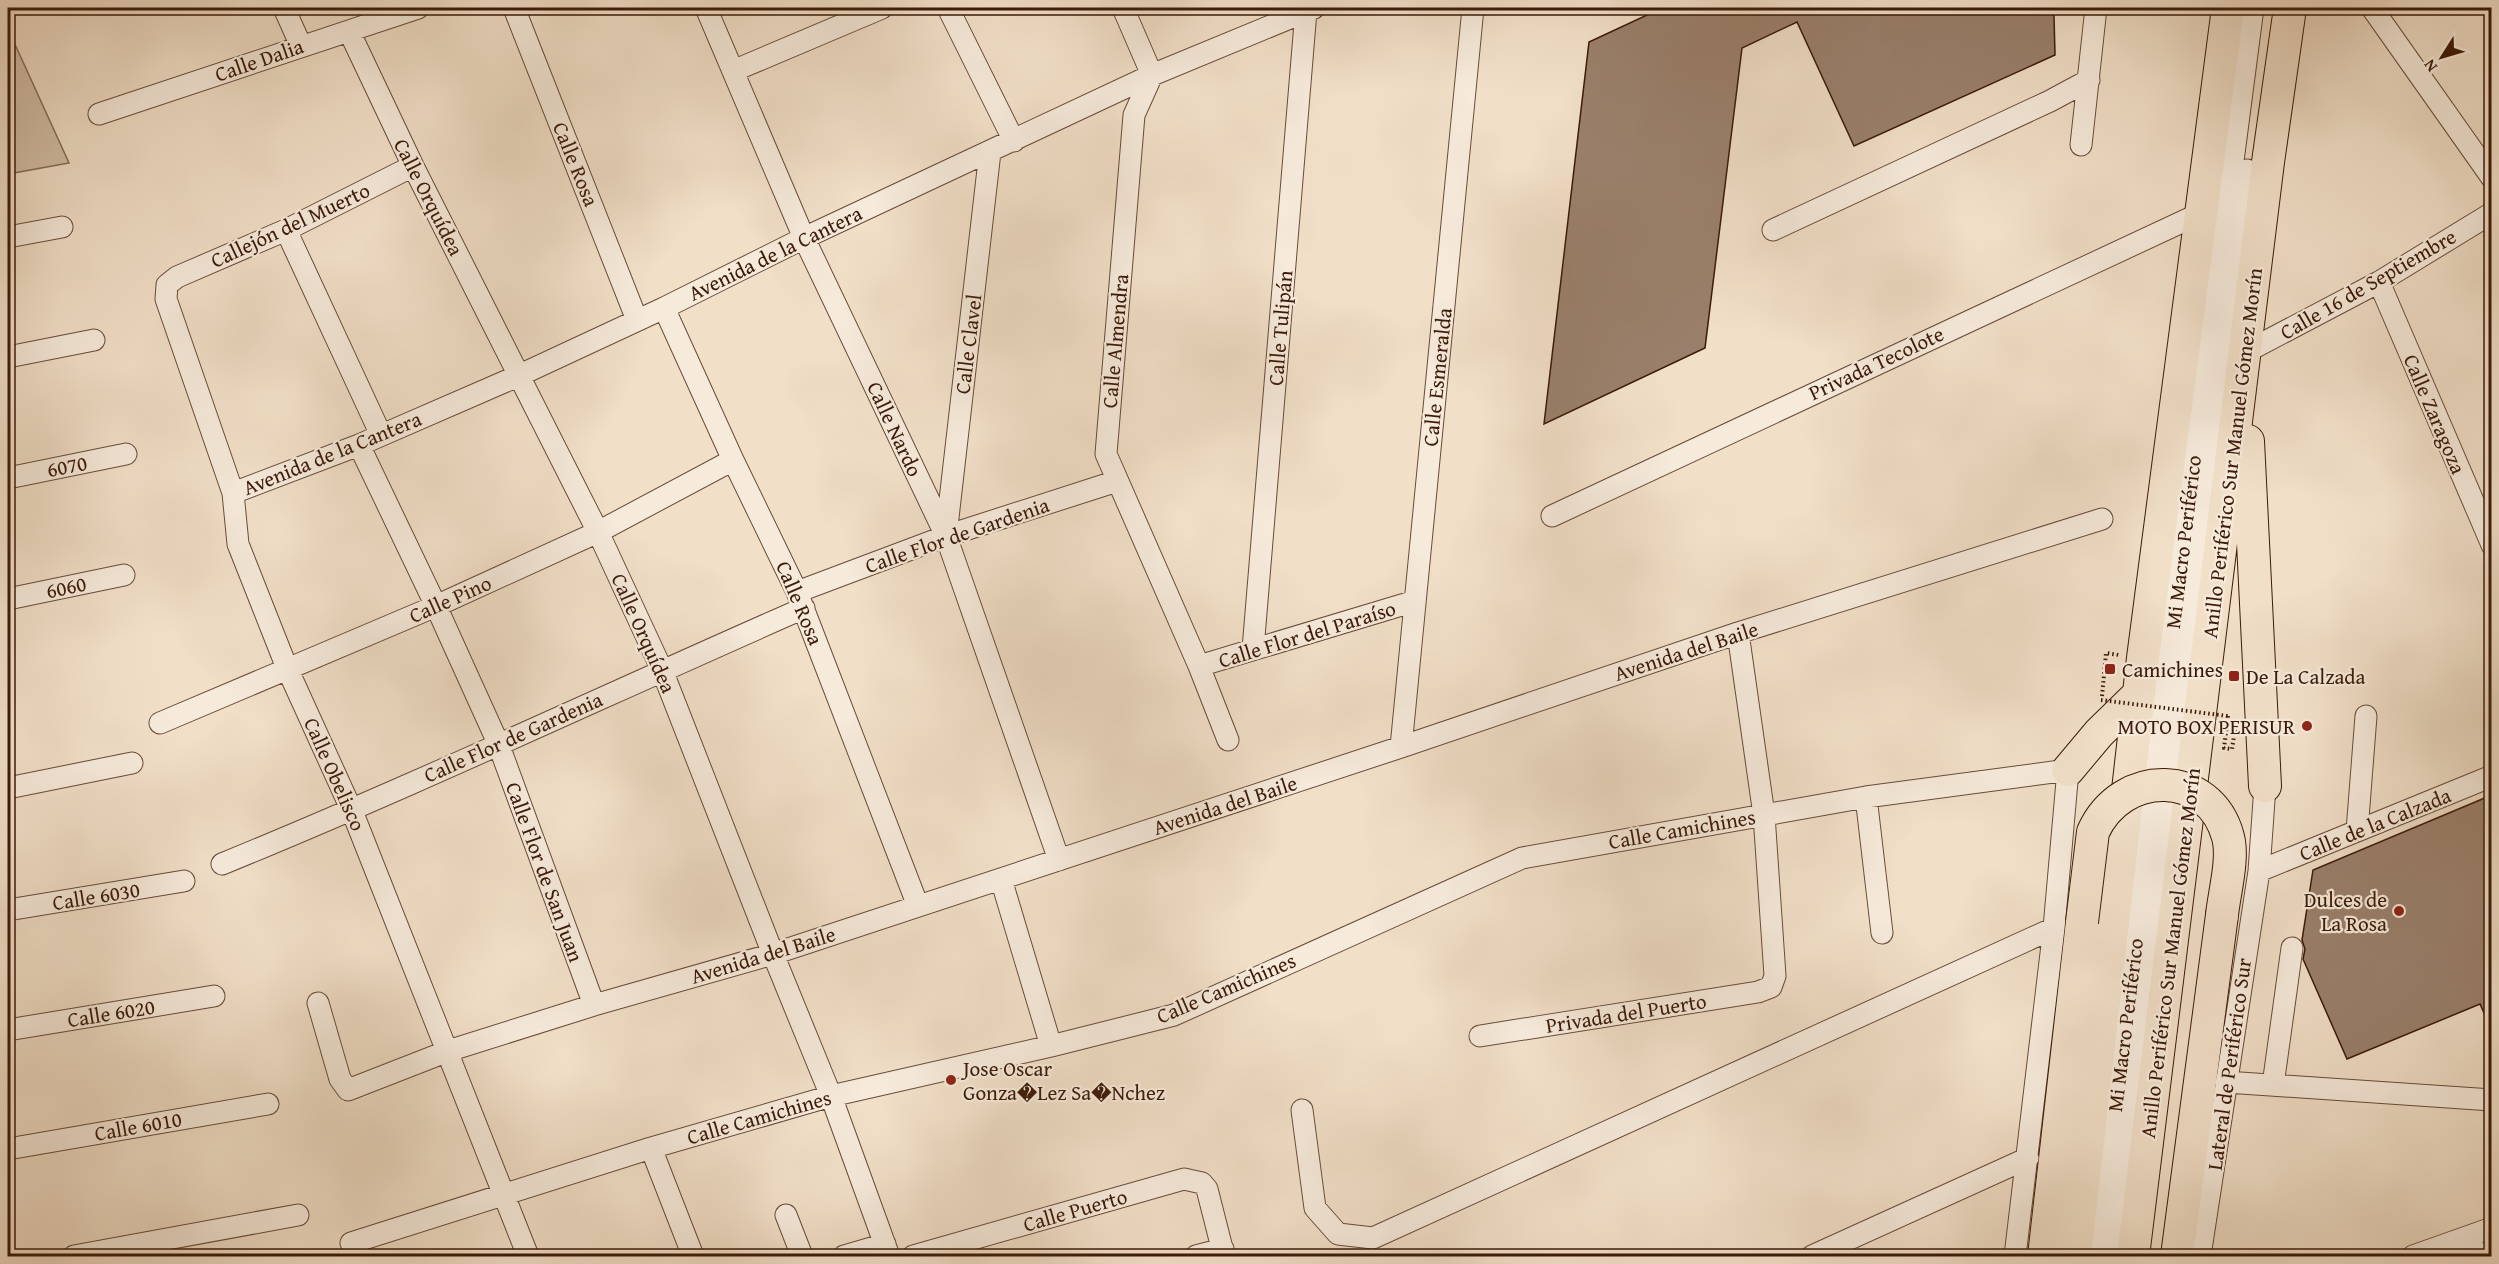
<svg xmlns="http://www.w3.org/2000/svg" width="2499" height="1264" font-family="'Gentium Book Plus',serif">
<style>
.green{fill:#d2bea7;stroke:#866c58;stroke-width:1.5}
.building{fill:#9a806c;stroke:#3b1a08;stroke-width:1.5}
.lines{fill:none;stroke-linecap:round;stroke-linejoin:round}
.minor-casing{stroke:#684b38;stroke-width:23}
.highway-casing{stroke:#3b1a08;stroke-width:34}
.path{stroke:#3b1a08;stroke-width:4;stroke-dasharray:1.5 3;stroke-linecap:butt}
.minor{stroke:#f6eadb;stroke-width:21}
.highway{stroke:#f1dfc8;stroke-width:32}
.highway-bridge-casing{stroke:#3b1a08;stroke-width:34;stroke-linecap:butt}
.path-bridge{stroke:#3b1a08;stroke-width:4;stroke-dasharray:1.5 3;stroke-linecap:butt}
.highway-bridge{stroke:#f1dfc8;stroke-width:32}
.poi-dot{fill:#8f2418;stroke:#f6eadb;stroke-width:2}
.labels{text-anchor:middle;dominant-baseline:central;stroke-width:4.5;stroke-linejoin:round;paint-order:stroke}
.street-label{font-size:21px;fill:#3b1a08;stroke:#f6eadb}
.poi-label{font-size:21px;fill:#3b1a08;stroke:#f6eadb;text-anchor:start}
</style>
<rect width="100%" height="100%" fill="#f1dfc8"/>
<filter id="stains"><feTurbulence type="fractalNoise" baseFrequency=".00333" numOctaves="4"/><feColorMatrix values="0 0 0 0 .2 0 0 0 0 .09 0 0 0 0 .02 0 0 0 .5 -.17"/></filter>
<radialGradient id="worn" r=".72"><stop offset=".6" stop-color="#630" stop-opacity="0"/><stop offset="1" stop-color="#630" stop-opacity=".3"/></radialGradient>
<!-- green -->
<path class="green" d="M8,29L69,163L8,174Z"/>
<!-- building -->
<path class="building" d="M1662,8H2051L2054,16L2055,55L1854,146L1797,22L1742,48L1705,348L1544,424L1589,42Z
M2492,795V1031L2480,1004L2347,1059L2303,959L2305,949L2302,940L2313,870Z"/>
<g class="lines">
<!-- minor casing -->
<g class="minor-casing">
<path id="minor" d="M284,8L301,46
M514,8L637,320
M706,8L804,238L946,536L1059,860
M948,8L1014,141
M1123,8L1152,75L1134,115L1106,454L1199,666L1228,740
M2372,8L2492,178
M349,31L413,166L598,532L662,670L773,954L831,1096L889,1256
M733,71L882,8
M99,114L418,8
M2081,145L2096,8
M413,166L286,230L177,277L167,285L166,299L233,493L238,544L287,668L352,811L528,1256
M286,230L381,435
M1773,230L2050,101L2089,80
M8,237L62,227
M2379,282L2492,545
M664,308L733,460L797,592L918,906
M2244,353L2379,282L2492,213
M8,357L94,340
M359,445L436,606L498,743L594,1005
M8,478L126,454
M233,493L359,445L520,375L664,308L804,238L1152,75L1314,8
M1552,516L2201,213
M946,535L990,152
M797,592L946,536L1117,481
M8,599L124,575
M1253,649L1306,11L1305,8
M1199,666L1415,601
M160,723L436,606L598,532L733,460
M1401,747L1473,8
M8,788L132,763
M1866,797L1882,933
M2357,831L2366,716
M222,864C418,784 610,693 804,608
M2259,871L2492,776
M1001,879L1051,1046
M8,910L184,881
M318,1003L340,1079L348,1090L448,1051L594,1005L773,954L1401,747L1738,633L2102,519
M8,1030L214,996
M1480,1036L1758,992L1771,987L1775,976L1764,815L1738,633
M2226,1082L2492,1100
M2273,1085L2292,948
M1302,1110L1315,1208L1338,1234L1373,1238L2054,928
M651,1148L693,1256
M8,1149L268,1104
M786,1215L802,1256
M2470,1236L2478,1256
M351,1243L651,1148L831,1096L1051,1046L1174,1015L1522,858L1866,797L2068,770L2054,928L2015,1256
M74,1256L298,1215
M844,1256L885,1244
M913,1256L1184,1179L1202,1183L1207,1189L1224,1256
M1196,1256L1223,1249
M1812,1256L2028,1158
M2097,1256L2167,666L2253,8
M2114,1256L2247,170
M2200,1256L2259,871L2265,786
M2413,1256L2492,1228"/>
</g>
<!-- highway casing -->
<g class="highway-casing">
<path id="highway" d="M2248,441L2265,786
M2068,770L2099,733L2139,694
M2044,1256L2082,922
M2075,1256L2143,658L2228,8
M2133,1256L2268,162L2290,8
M2177,1256L2222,915"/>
</g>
<!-- path -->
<path class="path" d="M2102,696L2106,653L2119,655
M2228,716L2224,748L2232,749L2235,729"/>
<!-- minor -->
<use href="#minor" class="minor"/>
<!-- highway -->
<use href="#highway" class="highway"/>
<!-- highway-bridge casing -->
<g class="highway-bridge-casing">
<path id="highway-bridge" d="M2082,922L2093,832C2122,768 2210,769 2228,837C2234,858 2224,894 2222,915"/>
</g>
<!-- path-bridge -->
<path class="path-bridge" d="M2101,700L2228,716"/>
<!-- highway-bridge -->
<use href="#highway-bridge" class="highway-bridge"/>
</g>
<!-- markers -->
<g class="poi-dot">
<rect x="2104" y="663" width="12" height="12" rx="3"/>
<rect x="2228" y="670" width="12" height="12" rx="3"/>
<circle cx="2307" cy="726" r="6"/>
<circle cx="2399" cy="911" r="6"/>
<circle cx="951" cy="1080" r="6"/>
</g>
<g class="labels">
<!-- street labels -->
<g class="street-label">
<text transform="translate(259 60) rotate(-19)">Calle Dalia</text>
<text transform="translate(576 164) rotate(68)">Calle Rosa</text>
<text transform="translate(429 197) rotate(63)">Calle Orquídea</text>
<text transform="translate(290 225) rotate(-25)">Callejón del Muerto</text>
<text transform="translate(775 253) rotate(-26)">Avenida de la Cantera</text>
<text transform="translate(2368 284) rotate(-30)">Calle 16 de Septiembre</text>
<text transform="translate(1280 328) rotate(-85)">Calle Tulipán</text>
<text transform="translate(1115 341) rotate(-85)">Calle Almendra</text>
<text transform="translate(968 344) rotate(-83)">Calle Clavel</text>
<text transform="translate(1876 363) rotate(-25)">Privada Tecolote</text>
<text transform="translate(1437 377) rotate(-84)">Calle Esmeralda</text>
<text transform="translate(2435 414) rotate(67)">Calle Zaragoza</text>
<text transform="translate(895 429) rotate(65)">Calle Nardo</text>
<text transform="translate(332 453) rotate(-22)">Avenida de la Cantera</text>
<text transform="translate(2232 453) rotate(-83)">Anillo Periférico Sur Manuel Gómez Morín</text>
<text transform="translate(67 466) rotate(-11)">6070</text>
<text transform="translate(957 535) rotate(-19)">Calle Flor de Gardenia</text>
<text transform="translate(2183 542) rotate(-83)">Mi Macro Periférico</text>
<text transform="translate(66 587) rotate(-12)">6060</text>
<text transform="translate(450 599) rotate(-24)">Calle Pino</text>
<text transform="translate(800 603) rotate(67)">Calle Rosa</text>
<text transform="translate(644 633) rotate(66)">Calle Orquídea</text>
<text transform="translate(1307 634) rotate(-17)">Calle Flor del Paraíso</text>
<text transform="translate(1686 651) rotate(-18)">Avenida del Baile</text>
<text transform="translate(513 737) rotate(-24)">Calle Flor de Gardenia</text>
<text transform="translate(335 774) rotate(66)">Calle Obelisco</text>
<text transform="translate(1225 805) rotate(-18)">Avenida del Baile</text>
<text transform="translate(2375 824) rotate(-22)">Calle de la Calzada</text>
<text transform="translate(1682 829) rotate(-10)">Calle Camichines</text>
<text transform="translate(545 872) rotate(70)">Calle Flor de San Juan</text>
<text transform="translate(96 896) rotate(-9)">Calle 6030</text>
<text transform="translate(2170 953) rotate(-83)">Anillo Periférico Sur Manuel Gómez Morín</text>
<text transform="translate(763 955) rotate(-17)">Avenida del Baile</text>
<text transform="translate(1226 988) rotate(-23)">Calle Camichines</text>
<text transform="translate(111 1013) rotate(-9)">Calle 6020</text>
<text transform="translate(1626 1013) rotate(-9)">Privada del Puerto</text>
<text transform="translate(2125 1025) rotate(-83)">Mi Macro Periférico</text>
<text transform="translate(2229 1064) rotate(-82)">Lateral de Periférico Sur</text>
<text transform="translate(759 1117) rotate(-16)">Calle Camichines</text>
<text transform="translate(138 1126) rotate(-10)">Calle 6010</text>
<text transform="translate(1075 1210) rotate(-16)">Calle Puerto</text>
</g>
<!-- poi labels -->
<g class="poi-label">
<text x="2122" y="669">Camichines</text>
<text x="2246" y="676">De La Calzada</text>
<text x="2295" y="726" text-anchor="end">MOTO BOX PERISUR</text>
<text x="2387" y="899" text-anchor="end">Dulces de<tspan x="2387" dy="24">La Rosa</tspan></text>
<text x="963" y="1068">Jose Oscar<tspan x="963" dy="24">Gonza�Lez Sa�Nchez</tspan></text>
</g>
</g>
<!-- margin -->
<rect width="2499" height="1264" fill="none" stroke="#f1dfc8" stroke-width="30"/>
<rect x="9" y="9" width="2481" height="1246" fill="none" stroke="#3b1a08" stroke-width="3"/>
<rect x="15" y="15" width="2469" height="1234" fill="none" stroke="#3b1a08" stroke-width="1.5"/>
<!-- north arrow -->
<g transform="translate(2442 57) rotate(233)" stroke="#f6eadb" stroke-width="4.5" paint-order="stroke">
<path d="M0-4.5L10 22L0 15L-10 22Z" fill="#3b1a08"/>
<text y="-9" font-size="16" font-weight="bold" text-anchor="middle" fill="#3b1a08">N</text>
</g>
<rect width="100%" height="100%" filter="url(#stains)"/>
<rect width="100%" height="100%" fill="url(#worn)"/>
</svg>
